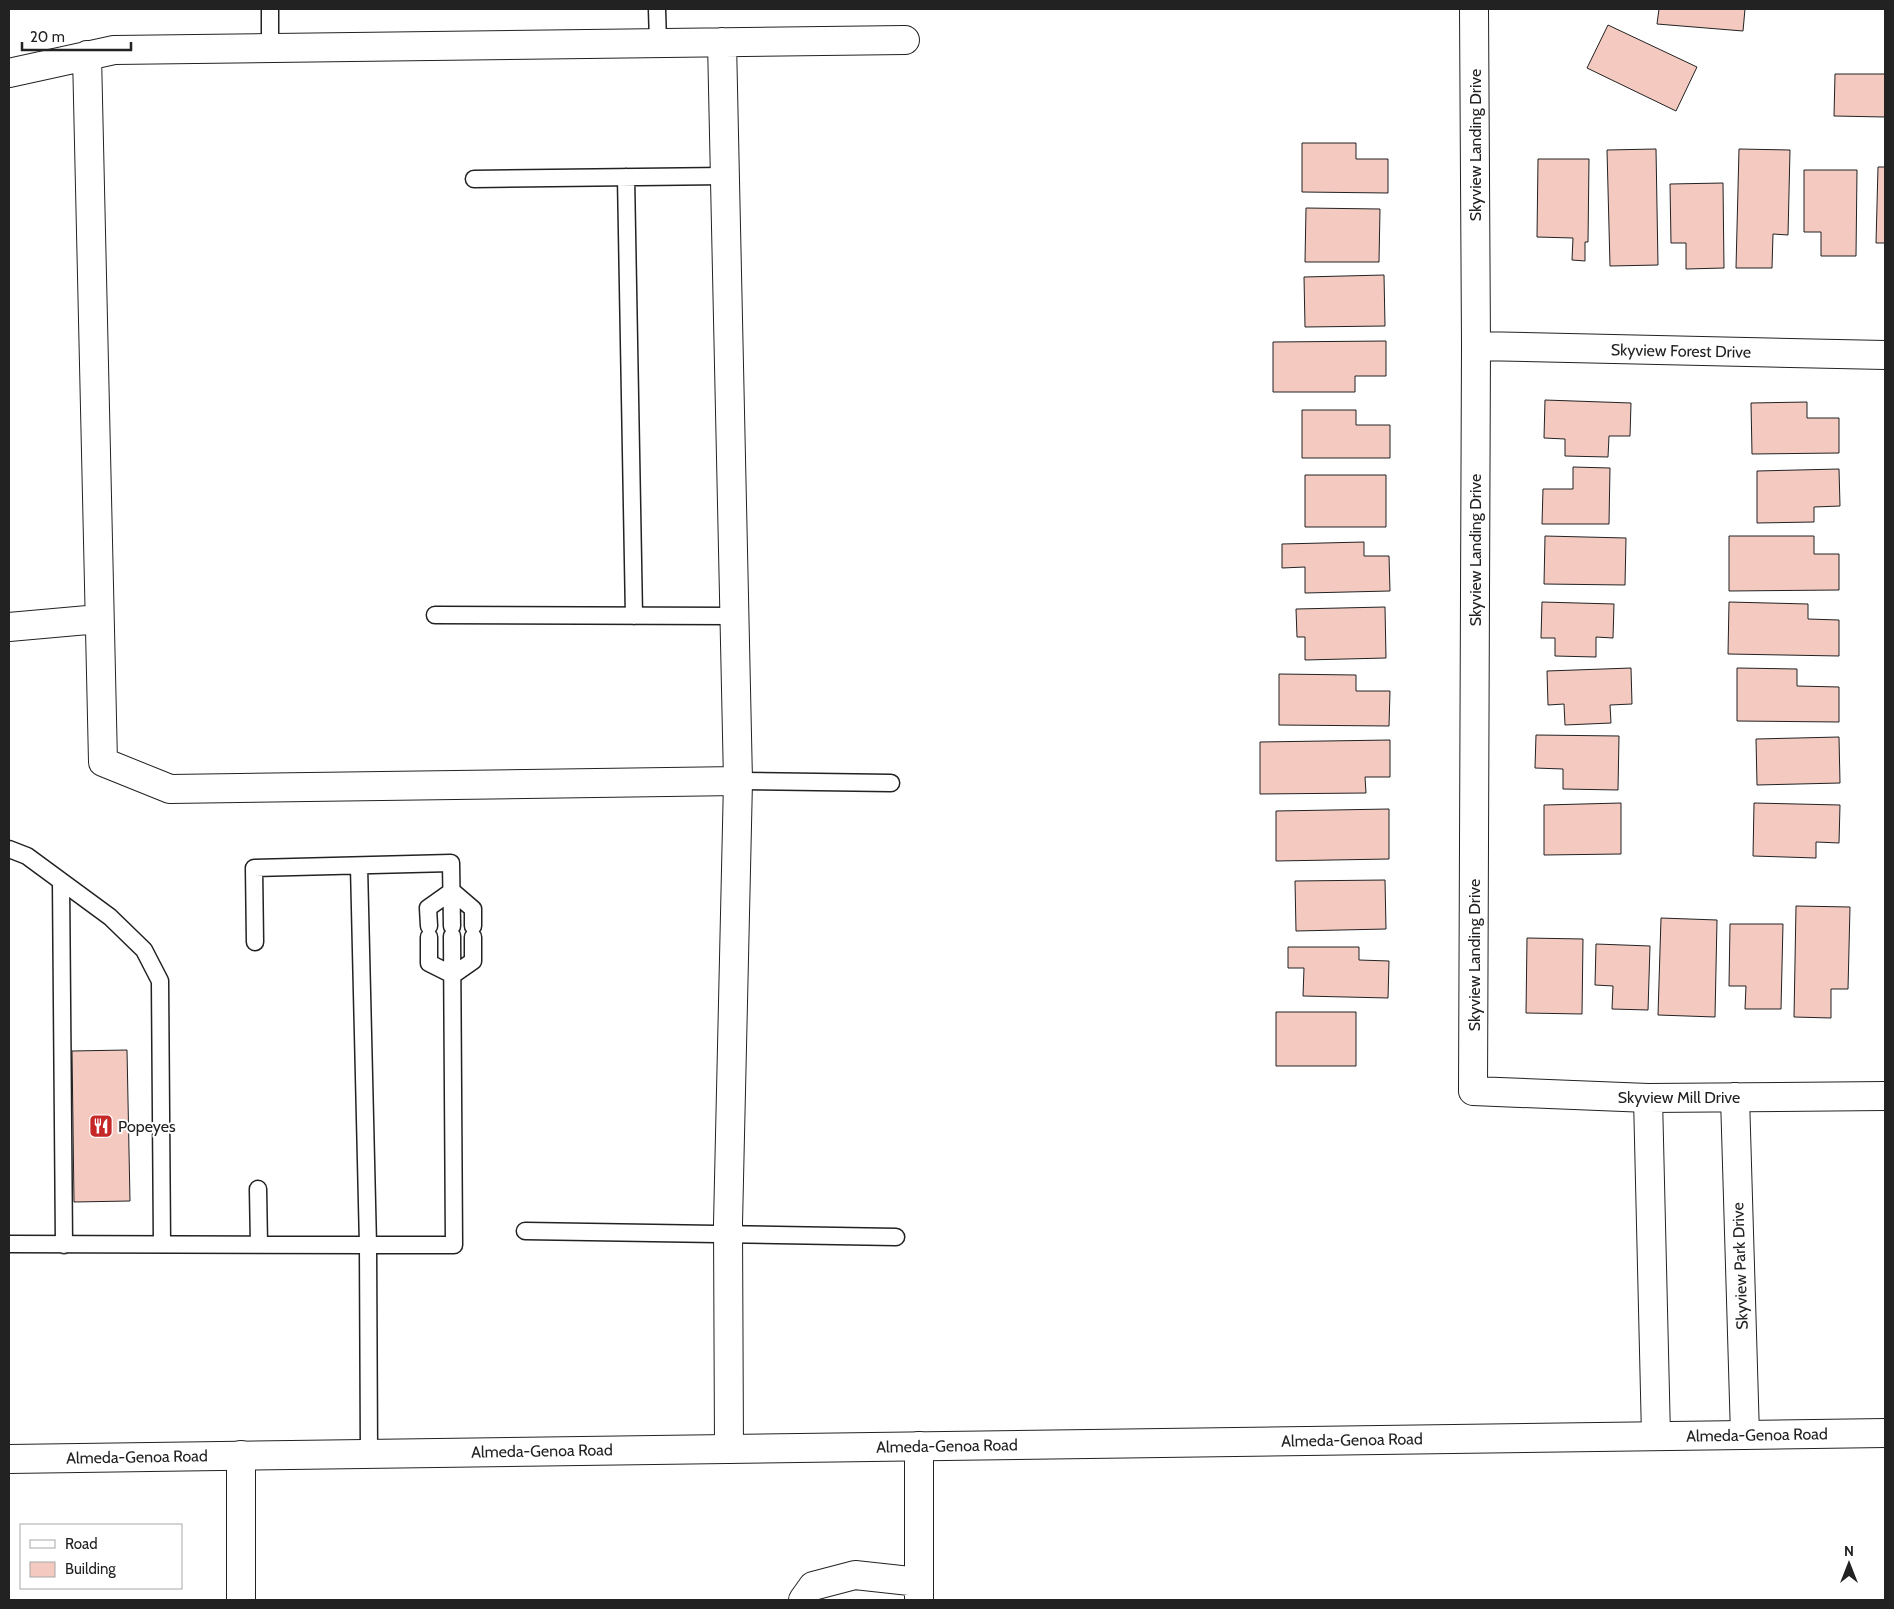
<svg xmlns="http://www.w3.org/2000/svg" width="1894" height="1609" font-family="Cabin,sans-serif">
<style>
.building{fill:#f3c9c0;stroke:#222}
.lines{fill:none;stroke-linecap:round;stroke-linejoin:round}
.lane-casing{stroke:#222;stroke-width:19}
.street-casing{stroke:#222;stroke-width:30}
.secondary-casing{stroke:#222;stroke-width:30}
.lane{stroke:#fff;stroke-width:16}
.street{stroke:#fff;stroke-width:28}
.secondary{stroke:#fff;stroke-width:28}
.labels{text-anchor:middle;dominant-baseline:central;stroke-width:4;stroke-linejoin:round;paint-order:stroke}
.street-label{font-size:16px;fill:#222;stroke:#fff}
.poi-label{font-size:16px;fill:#222;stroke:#fff;text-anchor:start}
</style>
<rect width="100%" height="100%" fill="#fff"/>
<!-- building -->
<path class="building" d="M1659,9H1745L1743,31L1657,24Z
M1608,25L1697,67L1676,111L1587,68Z
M1835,74H1885V117L1834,116Z
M1302,143H1356V159H1388V193L1302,192Z
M1656,149L1658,265L1610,266L1607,150Z
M1739,149L1790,150L1788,235L1773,234L1772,268H1736Z
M1538,159H1589L1588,242H1585V261L1572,260L1573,238L1537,237Z
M1878,167H1885V243H1876Z
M1804,170H1857L1856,256H1821V232H1804Z
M1723,183L1724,268L1686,269V243H1671L1670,184Z
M1306,208L1380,209L1379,262H1305Z
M1384,275L1385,326L1305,327L1304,277Z
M1386,341V376H1355V392H1273V342Z
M1545,400L1631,403L1630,436H1609L1608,457L1565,456V439L1544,438Z
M1807,402V418H1839V453L1752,454L1751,403Z
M1302,410H1356V425H1390V458H1302Z
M1573,467L1610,468L1609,524H1542L1543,489H1573Z
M1839,469L1840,506L1814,507V522L1757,523V471Z
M1305,475H1386V527H1305Z
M1545,536L1626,538L1625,585L1544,584Z
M1729,536H1814V554H1839V590L1729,591Z
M1364,542V556H1389L1390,591L1305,593V567L1282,568V544Z
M1542,602L1614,604L1613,638L1596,637V657L1555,656V638H1541Z
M1729,602L1808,604V619L1839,620V656L1728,654Z
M1385,607L1386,658L1305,660V637H1297L1296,609Z
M1631,668L1632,704L1610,705L1611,723L1565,725L1564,704L1548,705L1547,671Z
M1737,668L1797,669V686L1839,687V722L1737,721Z
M1279,674L1356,675V691H1390L1389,726L1279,725Z
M1536,735L1619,736L1618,790L1563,789V769L1535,768Z
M1839,737L1840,783L1757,785L1756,739Z
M1390,740V777H1365L1366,793L1260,794V742Z
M1621,803V854L1544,855V805Z
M1754,803L1840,805L1839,843L1816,842V858L1753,856Z
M1389,809V859L1276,861V811Z
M1385,880L1386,929L1296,931L1295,881Z
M1796,906L1850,907L1848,989H1831V1018L1794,1017Z
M1661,918L1717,920L1715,1017L1658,1015Z
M1730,924H1783L1781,1009H1745L1746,986H1729Z
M1527,938L1583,939L1582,1014L1526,1013Z
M1596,944L1650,946L1648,1010L1612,1009L1613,986L1595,985Z
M1288,947H1359V960L1389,961L1388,998L1303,996L1304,968H1288Z
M1276,1012H1356V1066H1276Z
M127,1050L130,1201L74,1202L72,1051Z"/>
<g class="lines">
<!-- lane casing -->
<g class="lane-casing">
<path id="lane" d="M270,9V48
M657,9L658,43
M626,177L634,616
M474,179L725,176
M435,615L734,616
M738,781L891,783
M9,849L27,856L110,917L144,950L160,981L162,1244
M359,866L368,1245H454L452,936
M61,881L64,1245
M429,926L428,908L452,891L473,909V926
M429,937V963L453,975L473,961V937
M255,942L254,868L451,863L452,926
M258,1189L259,1245
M525,1231L896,1237
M9,1244L368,1245L369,1454"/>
</g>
<!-- street casing -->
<g class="street-casing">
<path id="street" d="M1474,9L1476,346L1473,1091L1648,1098L1885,1096
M722,42L738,781L728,1224L729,1449
M87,55L103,762L170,789L738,781
M9,73L114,50L905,40
M1476,346L1885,355
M9,627L99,619
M1735,1097L1745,1435
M1648,1098L1656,1436
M919,1446V1600
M241,1455V1600
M803,1600L813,1586L855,1575L919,1582"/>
</g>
<!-- secondary casing -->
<g class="secondary-casing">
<path id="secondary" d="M9,1459L1885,1433"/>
</g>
<!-- lane -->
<use href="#lane" class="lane"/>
<!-- street -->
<use href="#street" class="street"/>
<!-- secondary -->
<use href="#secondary" class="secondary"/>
</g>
<!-- icons -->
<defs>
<g id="restaurant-square" transform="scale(1.25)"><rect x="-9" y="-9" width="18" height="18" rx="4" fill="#c62828" stroke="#fff"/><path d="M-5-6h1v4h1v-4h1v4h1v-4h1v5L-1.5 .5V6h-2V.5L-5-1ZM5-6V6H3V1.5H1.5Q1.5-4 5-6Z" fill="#fff"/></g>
</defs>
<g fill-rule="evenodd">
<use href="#restaurant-square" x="101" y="1126"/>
</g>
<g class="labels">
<!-- street labels -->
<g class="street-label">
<text transform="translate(1475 145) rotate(-90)">Skyview Landing Drive</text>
<text transform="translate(1681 351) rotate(1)">Skyview Forest Drive</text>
<text transform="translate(1475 550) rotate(-90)">Skyview Landing Drive</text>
<text transform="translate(1474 955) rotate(-90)">Skyview Landing Drive</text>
<text x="1679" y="1097">Skyview Mill Drive</text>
<text transform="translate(1740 1266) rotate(-92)">Skyview Park Drive</text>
<text transform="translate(1757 1435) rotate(-1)">Almeda-Genoa Road</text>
<text transform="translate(1352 1440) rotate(-1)">Almeda-Genoa Road</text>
<text transform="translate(947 1446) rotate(-1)">Almeda-Genoa Road</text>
<text transform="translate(542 1451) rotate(-1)">Almeda-Genoa Road</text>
<text transform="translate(137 1457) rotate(-1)">Almeda-Genoa Road</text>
</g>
<!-- poi labels -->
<g class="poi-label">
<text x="118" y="1126">Popeyes</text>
</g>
</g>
<!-- border -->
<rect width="1894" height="1609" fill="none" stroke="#222222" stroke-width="20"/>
<!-- legend -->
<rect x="20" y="1524" width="162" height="65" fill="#ffffff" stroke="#a7a7a7"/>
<rect x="30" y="1540" width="25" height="8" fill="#ffffff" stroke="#a7a7a7"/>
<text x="65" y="1549" font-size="15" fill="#222222">Road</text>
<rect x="30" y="1562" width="25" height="15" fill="#f3c9c0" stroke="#a7a7a7"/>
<text x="65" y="1574" font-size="15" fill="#222222">Building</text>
<!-- north arrow -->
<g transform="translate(1849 1564)" stroke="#ffffff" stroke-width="4" paint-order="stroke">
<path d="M0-4L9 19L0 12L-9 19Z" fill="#222222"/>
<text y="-8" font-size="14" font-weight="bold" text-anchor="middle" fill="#222222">N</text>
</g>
<!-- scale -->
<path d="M22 42v8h109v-8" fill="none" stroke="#222222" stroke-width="2.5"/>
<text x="30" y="42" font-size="15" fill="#222222" stroke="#ffffff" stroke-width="4" paint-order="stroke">20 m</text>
</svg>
